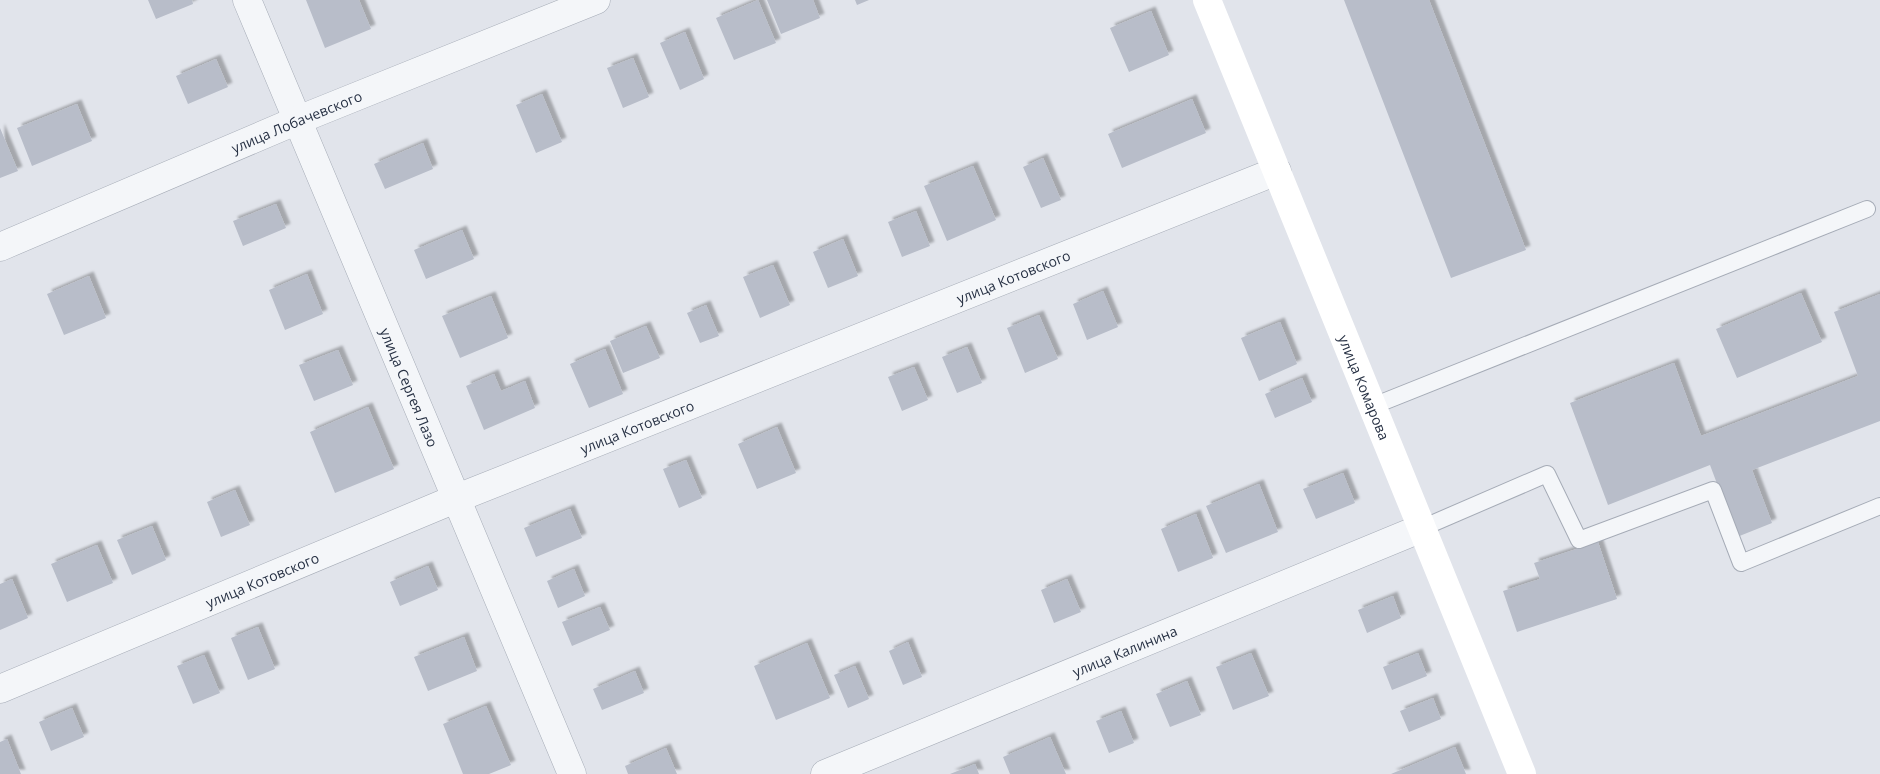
<svg xmlns="http://www.w3.org/2000/svg" width="1880" height="774" font-family="'Open Sans',sans-serif">
<style>
.building{fill:#b8bdc9;filter:url(#shadow)}
.lines{fill:none;stroke-linecap:round;stroke-linejoin:round}
.lane-casing{stroke:#a5abb6;stroke-width:18}
.street-casing{stroke:#a5abb6;stroke-width:29}
.lane{stroke:#f4f6f9;stroke-width:16}
.street{stroke:#f4f6f9;stroke-width:28}
.secondary{stroke:#fff;stroke-width:28}
.labels{text-anchor:middle;dominant-baseline:central;stroke-width:4;stroke-linejoin:round;paint-order:stroke}
.street-label{font-size:14px;fill:#273144;stroke:#f1f3f8}
</style>
<defs>
<filter id="shadow"><feDropShadow dx="4.5" dy="-4.5" stdDeviation="1" flood-color="#0004"/></filter>
</defs>
<rect width="100%" height="100%" fill="#e1e4eb"/>
<!-- building -->
<path class="building" d="M148,0H192L193,4L156,19Z
M306,0H359L371,29L325,48Z
M758,0L776,43L734,60L716,18Z
M767,0H813L820,18L781,34Z
M855,0H869L857,5Z
M1344,0H1429L1526,250L1451,278Z
M1151,11L1169,55L1129,72L1110,28Z
M685,32L704,79L680,90L660,43Z
M633,58L649,97L623,108L607,68Z
M216,59L228,87L188,104L176,76Z
M542,94L562,142L536,153L516,105Z
M1192,99L1206,133L1122,168L1108,134Z
M77,104L92,141L32,166L17,128Z
M0,128L18,171L0,178Z
M423,143L433,169L385,189L374,164Z
M1043,158L1061,200L1041,208L1023,167Z
M973,166L996,220L947,241L924,186Z
M276,204L286,228L243,246L233,221Z
M916,211L930,246L902,257L888,222Z
M462,230L474,259L426,279L414,250Z
M843,239L858,276L828,288L813,252Z
M773,265L790,305L760,318L743,277Z
M307,274L323,314L285,330L269,290Z
M89,276L106,318L64,335L47,294Z
M1103,291L1118,327L1087,340L1073,304Z
M1801,293L1822,342L1737,378L1716,329Z
M1880,294V421L1752,470L1772,523L1737,537L1710,465L1608,505L1570,403L1674,363L1701,436L1858,376L1834,312Z
M491,296L508,338L460,358L442,316Z
M706,305L719,336L700,343L687,313Z
M1039,315L1058,359L1025,373L1007,328Z
M1280,322L1297,364L1259,381L1241,338Z
M646,326L660,358L623,373L610,341Z
M967,347L982,383L957,393L942,357Z
M605,349L623,394L589,408L570,364Z
M338,350L353,385L314,401L299,365Z
M914,367L928,400L902,411L888,377Z
M494,374L501,391L525,381L535,408L484,430L466,386Z
M1302,378L1312,402L1275,418L1265,394Z
M368,407L394,469L335,493L310,432Z
M777,427L796,473L757,489L738,444Z
M686,460L702,498L679,508L663,469Z
M1343,473L1355,503L1316,519L1303,489Z
M1259,484L1278,532L1226,553L1206,506Z
M235,490L250,525L221,537L207,502Z
M570,509L582,538L536,557L524,528Z
M1196,514L1213,558L1178,572L1161,529Z
M152,526L166,560L132,575L117,540Z
M1598,542L1617,599L1517,632L1503,591L1540,579L1534,563Z
M97,545L113,583L67,602L51,564Z
M428,566L438,590L400,606L390,582Z
M574,569L585,596L558,608L547,581Z
M12,579L28,618L0,630V584Z
M1067,579L1081,612L1054,623L1041,590Z
M1393,596L1401,618L1367,633L1358,610Z
M600,607L610,630L572,646L562,622Z
M258,627L275,669L248,680L231,638Z
M464,637L477,671L428,691L414,657Z
M908,642L922,677L903,685L889,651Z
M807,643L830,698L776,720L754,666Z
M1251,653L1269,696L1233,710L1216,667Z
M1418,653L1427,676L1392,690L1383,667Z
M204,655L220,693L193,704L177,666Z
M855,666L869,699L848,708L834,675Z
M635,671L644,693L602,710L593,689Z
M1187,681L1201,715L1170,727L1156,694Z
M1433,698L1441,719L1409,732L1400,711Z
M486,706L511,765L489,774H463L443,724Z
M72,708L84,737L51,751L39,722Z
M1121,711L1134,743L1109,753L1096,721Z
M1050,737L1066,774H1010L1003,757Z
M7,739L21,774H0V742Z
M1455,747L1466,774H1391Z
M666,748L677,774H628L625,766Z
M975,764L979,774H950Z"/>
<g class="lines">
<!-- lane casing -->
<g class="lane-casing">
<path id="lane" d="M1373,406L1867,209
M1422,528L1547,474L1579,540L1713,490L1741,563L1880,506"/>
</g>
<!-- street casing -->
<g class="street-casing">
<g id="street">
<path id="s1" d="M247,0L572,774"/>
<path id="s2" d="M0,247L298,120L596,0"/>
<path id="s3" d="M0,689L455,499L1277,171"/>
<path id="s4" d="M825,774L1422,528"/>
</g>
</g>
<!-- lane -->
<use href="#lane" class="lane"/>
<!-- street -->
<use href="#street" class="street"/>
<!-- secondary -->
<path class="secondary" id="s5" d="M1207,0L1522,774"/>
</g>
<g class="labels">
<!-- street labels -->
<g class="street-label">
<text stroke="none"><textPath href="#s2" startOffset="322">улица Лобачевского</textPath></text>
<text stroke="none"><textPath href="#s3" startOffset="1094">улица Котовского</textPath></text>
<text stroke="none"><textPath href="#s1" startOffset="420">улица Сергея Лазо</textPath></text>
<text stroke="none"><textPath href="#s5" startOffset="418">улица Комарова</textPath></text>
<text stroke="none"><textPath href="#s3" startOffset="689">улица Котовского</textPath></text>
<text stroke="none"><textPath href="#s3" startOffset="284">улица Котовского</textPath></text>
<text stroke="none"><textPath href="#s4" startOffset="324">улица Калинина</textPath></text>
</g>
</g>
</svg>
